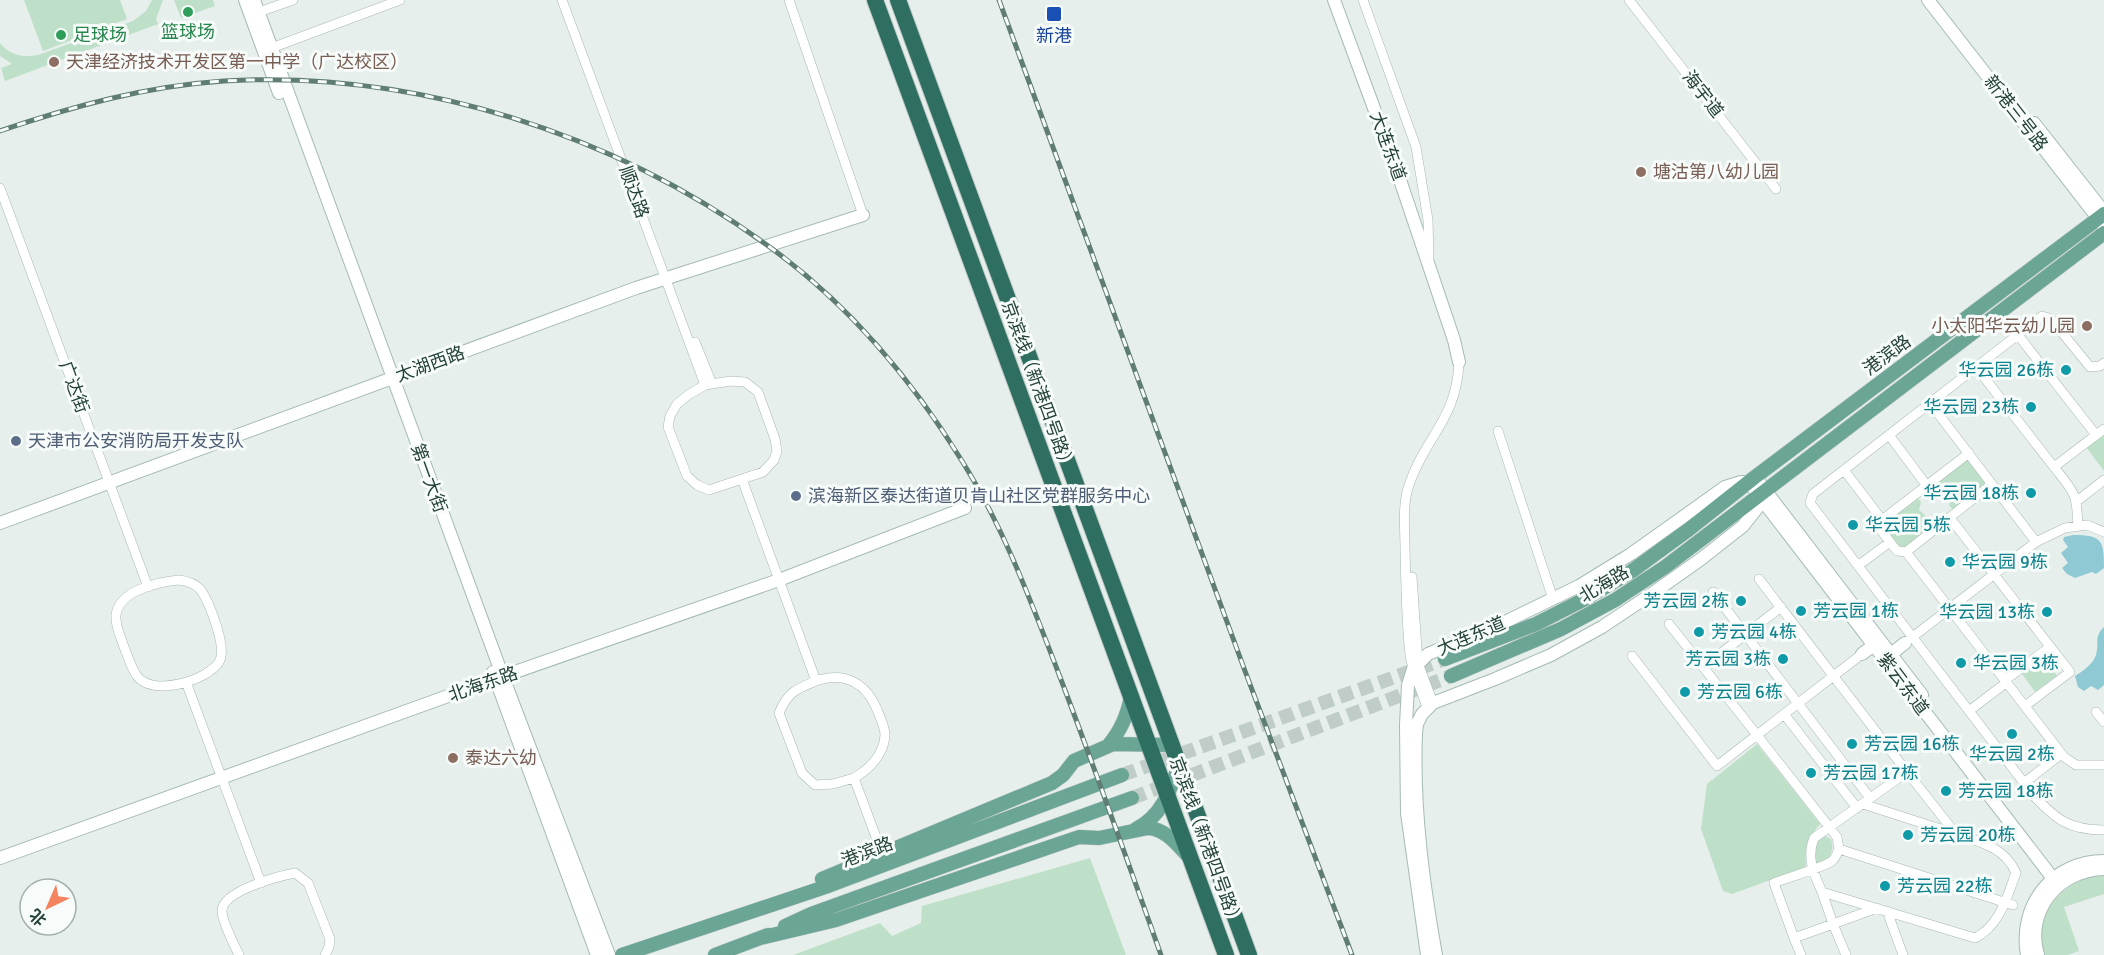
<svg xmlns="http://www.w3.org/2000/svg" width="2104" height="955" font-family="Signika,'Noto Sans SC',sans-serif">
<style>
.green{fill:#bfe0c8}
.water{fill:#8ec9d4}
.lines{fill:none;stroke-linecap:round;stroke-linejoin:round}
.primary-tunnel{stroke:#bfccc8;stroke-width:14;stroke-dasharray:14 7;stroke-linecap:butt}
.street-casing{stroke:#a8b8b2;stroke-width:10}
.secondary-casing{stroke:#a4bbb3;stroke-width:14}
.primary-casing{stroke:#c2cac8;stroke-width:15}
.highway-casing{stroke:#c2cac8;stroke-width:18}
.street{stroke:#fff;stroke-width:9}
.secondary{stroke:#fff;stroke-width:12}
.primary{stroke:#6aa596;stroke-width:14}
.highway{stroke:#2f6f62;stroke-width:16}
.rail-casing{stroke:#5f7d75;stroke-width:5}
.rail{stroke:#f7fbf9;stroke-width:3;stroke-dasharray:9;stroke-linecap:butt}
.leisure-dot{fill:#2e9e5b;stroke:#f7fbf9;stroke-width:2}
.transit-dot{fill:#1a4fb4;stroke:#f7fbf9;stroke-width:2}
.education-dot{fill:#8d6e63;stroke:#f7fbf9;stroke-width:2}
.culture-dot{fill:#0f9aa8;stroke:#f7fbf9;stroke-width:2}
.service-dot{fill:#5c6f8a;stroke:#f7fbf9;stroke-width:2}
.labels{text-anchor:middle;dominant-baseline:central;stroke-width:6;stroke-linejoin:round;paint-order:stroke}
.leisure-label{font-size:18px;fill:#27864d;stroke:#f7fbf9}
.transit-label{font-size:18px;fill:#164399;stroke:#f7fbf9}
.education-label{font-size:18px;fill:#785e54;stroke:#f7fbf9;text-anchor:start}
.street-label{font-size:18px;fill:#24423a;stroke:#f7fbf9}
.culture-label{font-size:18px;fill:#0d838f;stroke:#f7fbf9;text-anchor:start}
.service-label{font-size:18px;fill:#4e5e75;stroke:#f7fbf9;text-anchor:start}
</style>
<rect width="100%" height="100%" fill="#e6efeb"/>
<!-- green -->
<path class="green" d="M24,0H120L127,19L43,51Z
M152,0H163L156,19L158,24L5,81L1,68L12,64L0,56V43C10,55 22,58 38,55L133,21L146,11Z
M174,0H213L215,6L181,18Z
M2104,434V471L2086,447Z
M1967,458L1987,483L1953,510L1949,505L1951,499L1947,491L1938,490L1934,485Z
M1917,497L1921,502L1919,510L1928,518L1932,517L1936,522L1905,547L1898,546L1885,529L1886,522Z
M2045,658L2057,676L2035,692L2022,674Z
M1757,744L1820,824C1808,838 1804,848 1806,867L1732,894L1723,891L1701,829L1707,784Z
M1825,836L1831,839C1835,849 1830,860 1820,864L1815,861C1813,850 1815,841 1825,836Z
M1090,858L1126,955H793L880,923L892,936L921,923L922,906Z
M2104,875V894L2064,907L2079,951L2068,955H2045C2030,915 2065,877 2104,875Z"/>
<!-- water -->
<path class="water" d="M2073,535C2103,535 2104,541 2104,568L2096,574L2092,572L2075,578L2067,574L2062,568L2068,563L2061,553L2068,547L2063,540L2064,537Z
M2104,627V685L2098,690L2091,686L2084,691L2078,687L2075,676C2083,671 2093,664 2096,655C2100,642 2093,638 2104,627Z"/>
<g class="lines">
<!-- primary-tunnel -->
<path class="primary-tunnel" d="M1122,775L1445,659
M1132,798L1451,676"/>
<!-- street casing -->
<g class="street-casing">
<path id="street" d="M562,0L705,385
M789,0L863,215
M1363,0L1416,147L1428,220L1429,258
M1629,0L1776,189
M259,12L293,0
M266,50L400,0
M0,188L148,587
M2018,335L2096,435
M695,342L712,384
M2104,363L2100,366L2090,367L2051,319L2042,316L1813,494L1810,503L2034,796C2057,820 2069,830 2104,830
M1976,367L2054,467
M1930,403L2036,542
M1498,431L1553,599
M1889,435L1927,486
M1969,453L1882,520L1880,529L1897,551L1906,552L1992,484
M1844,470L1882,520
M742,479L763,472L774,460L777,451L775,439L758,392L745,382L731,381L705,385L688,395L677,404L670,416L668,427L687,476L697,485L709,490L742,479L816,681C796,689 788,692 779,713L802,773L815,785L833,784L854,778L882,853
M2077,501L2104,480
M1950,518L2070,672L2025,706
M2078,526C2077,493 2074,492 2054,467L2104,429
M1906,552L2064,757L2076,765H2104
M1859,565L1890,542
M1412,577L1418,663L1433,703
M1759,579L1907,772
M179,580C187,581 194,583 200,589C209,601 228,649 219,662C207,681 152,697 137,676C131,668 128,656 124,647C121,637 115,626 116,616C118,590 159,582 179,580Z
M1713,592L1870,798
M1910,639L2036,542L2065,528L2087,525L2104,532
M1862,654L1757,735L1837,837L1839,849L2013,905
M1632,656L1717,766L1757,735L1669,624
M1703,667L1781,607
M2005,680L2050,647
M816,681C846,671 867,684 878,712C881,719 885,728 885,735C884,754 870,769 854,778
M186,682L261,883
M1427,707L1413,669L1410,655C1406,620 1406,584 1405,549C1405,528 1402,505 1409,485C1425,437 1457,419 1459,362
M1969,711L2007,682
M2096,712L2104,722
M1784,714L1857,808
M2024,783L2061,754
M1863,804L1956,834L1907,772L1814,838C1806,858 1814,874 1822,892L1975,938C2000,926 2007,896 2016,873C2005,847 1980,842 1956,834
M1822,892L1833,924L1794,938L1774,883C1784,879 1827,866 1832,861C1836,858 1837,853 1839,849
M1887,911L1903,955
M1794,938L1801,955
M239,955C234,944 222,922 222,911C222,891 279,876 295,873L308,883L330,939L329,947L325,955
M1846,955L1833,924L1877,908"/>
</g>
<!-- secondary casing -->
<g class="secondary-casing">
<path id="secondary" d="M245,0L279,93
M254,0L503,677L609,955
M1334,0L1395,165L1454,340L1459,362
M1928,0L2104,226
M2034,123L2104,212
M1755,477L1922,695
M0,523L636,288L863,215
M1862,654L1879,641
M1885,659L1905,643
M493,672L597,955
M0,858L495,679L779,580L965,508
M1427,955L1407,813L1406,725L1408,685L1413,669L1428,654L1505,622L1579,586L1631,554L1725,487L1741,482H1749L1759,496L2058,885
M1436,955C1423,882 1413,807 1416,733L1417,724L1422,714L1433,703L1495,679L1551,655L1602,627L1653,593L1701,559L1743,526L1758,507L1759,496
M2027,955C2018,905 2053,861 2104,861
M2038,955C2025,910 2059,870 2104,869"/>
</g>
<!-- primary casing -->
<g class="primary-casing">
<path id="primary" d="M1445,659L1536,624L1587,598L1632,571L1688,530L1755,477L2104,214
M1451,676L1561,629L1615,600L1665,567L2104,233
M1108,746C1121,730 1127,716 1131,697
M1136,829C1162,816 1170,791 1179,765
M822,879L1052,783L1063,775L1074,761L1113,744L1172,745
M785,926L811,914L1132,798
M760,938L836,920L1079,837L1099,838L1148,828C1165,829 1176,843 1187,855
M622,955L828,886L1122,775
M715,955L768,935"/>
</g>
<!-- highway casing -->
<g class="highway-casing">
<path id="highway" d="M875,0L1226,955
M898,0L1249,955"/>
</g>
<!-- street -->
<use href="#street" class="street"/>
<!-- secondary -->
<use href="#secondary" class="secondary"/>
<!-- primary -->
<use href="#primary" class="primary"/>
<!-- highway -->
<use href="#highway" class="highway"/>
<!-- rail casing -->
<g class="rail-casing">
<path id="rail" d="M999,0L1245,671L1352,955
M0,131C73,106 147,86 224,81C417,70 616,134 771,248C848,304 912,380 962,461C1004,528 1032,604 1060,677C1095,769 1128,862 1161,955"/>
</g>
<!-- rail -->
<use href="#rail" class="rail"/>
</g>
<!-- markers -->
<g class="leisure-dot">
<circle cx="188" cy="12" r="6"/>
<circle cx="61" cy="35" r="6"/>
</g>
<rect class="transit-dot" x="1046" y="6" width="16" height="16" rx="3"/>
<g class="education-dot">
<circle cx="54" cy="62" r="6"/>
<circle cx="1641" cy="172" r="6"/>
<circle cx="2087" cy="326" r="6"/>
<circle cx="453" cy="758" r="6"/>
</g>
<g class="culture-dot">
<circle cx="2066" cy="370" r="6"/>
<circle cx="2031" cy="407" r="6"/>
<circle cx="2031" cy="493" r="6"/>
<circle cx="1853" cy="525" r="6"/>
<circle cx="1950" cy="562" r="6"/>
<circle cx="1741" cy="601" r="6"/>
<circle cx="1801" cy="611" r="6"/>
<circle cx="2047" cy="612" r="6"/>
<circle cx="1699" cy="632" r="6"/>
<circle cx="1783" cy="659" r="6"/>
<circle cx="1961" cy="663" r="6"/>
<circle cx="1685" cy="692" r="6"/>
<circle cx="2012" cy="734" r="6"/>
<circle cx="1852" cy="744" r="6"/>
<circle cx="1811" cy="773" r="6"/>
<circle cx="1946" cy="791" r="6"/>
<circle cx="1908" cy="835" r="6"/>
<circle cx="1885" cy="886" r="6"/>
</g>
<g class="service-dot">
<circle cx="16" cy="441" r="6"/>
<circle cx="796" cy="496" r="6"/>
</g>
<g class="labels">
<!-- leisure labels -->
<g class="leisure-label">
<text x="188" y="32">篮球场</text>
<text x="73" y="35" text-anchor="start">足球场</text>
</g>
<!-- transit labels -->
<g class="transit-label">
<text x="1054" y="36">新港</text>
</g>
<!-- education labels -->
<g class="education-label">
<text x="66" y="62">天津经济技术开发区第一中学（广达校区）</text>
<text x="1653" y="172">塘沽第八幼儿园</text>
<text x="2075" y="326" text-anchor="end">小太阳华云幼儿园</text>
<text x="465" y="758">泰达六幼</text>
</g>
<!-- street labels -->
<g class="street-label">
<text transform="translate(1703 94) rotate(52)">海宇道</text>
<text transform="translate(2016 113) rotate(52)">新港三号路</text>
<text transform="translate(1388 146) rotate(70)">大连东道</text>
<text transform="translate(634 192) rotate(70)">顺达路</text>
<text transform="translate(1887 355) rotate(-37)">港滨路</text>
<text transform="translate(430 364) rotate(-20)">太湖西路</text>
<text transform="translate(1038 386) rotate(70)">京滨线（新港四号路）</text>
<text transform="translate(74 387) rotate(70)">广达街</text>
<text transform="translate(429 478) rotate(70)">第一大街</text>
<text transform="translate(1604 584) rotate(-31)">北海路</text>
<text transform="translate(1471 636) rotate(-23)">大连东道</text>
<text transform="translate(483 684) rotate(-19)">北海东路</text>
<text transform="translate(1903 684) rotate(53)">紫云东道</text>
<text transform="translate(1206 842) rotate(70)">京滨线（新港四号路）</text>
<text transform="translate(867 852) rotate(-21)">港滨路</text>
</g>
<!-- culture labels -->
<g class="culture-label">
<text x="2054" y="370" text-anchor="end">华云园 26栋</text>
<text x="2019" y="407" text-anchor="end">华云园 23栋</text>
<text x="2019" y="493" text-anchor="end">华云园 18栋</text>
<text x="1865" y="525">华云园 5栋</text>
<text x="1962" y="562">华云园 9栋</text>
<text x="1729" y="601" text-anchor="end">芳云园 2栋</text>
<text x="1813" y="611">芳云园 1栋</text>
<text x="2035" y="612" text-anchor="end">华云园 13栋</text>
<text x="1711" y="632">芳云园 4栋</text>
<text x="1771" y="659" text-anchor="end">芳云园 3栋</text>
<text x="1973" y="663">华云园 3栋</text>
<text x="1697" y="692">芳云园 6栋</text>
<text x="1864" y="744">芳云园 16栋</text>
<text x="2012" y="754" text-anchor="middle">华云园 2栋</text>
<text x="1823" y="773">芳云园 17栋</text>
<text x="1958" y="791">芳云园 18栋</text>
<text x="1920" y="835">芳云园 20栋</text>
<text x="1897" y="886">芳云园 22栋</text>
</g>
<!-- service labels -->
<g class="service-label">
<text x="28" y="441">天津市公安消防局开发支队</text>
<text x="808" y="496">滨海新区泰达街道贝肯山社区党群服务中心</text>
</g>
</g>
<!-- north arrow -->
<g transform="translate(48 907) rotate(224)"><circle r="28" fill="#f7fbf9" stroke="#a3b1ad" stroke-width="1.5"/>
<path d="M0-4.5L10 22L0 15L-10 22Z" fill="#f4845f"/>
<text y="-9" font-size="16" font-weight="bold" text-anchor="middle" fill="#24423a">北</text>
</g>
</svg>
